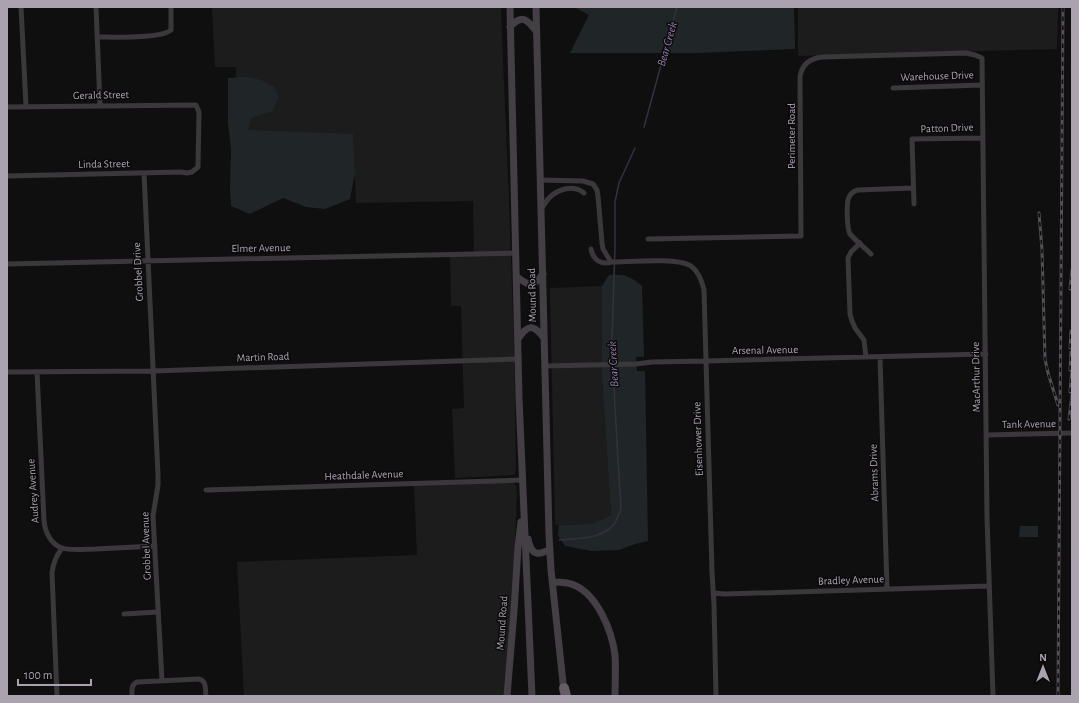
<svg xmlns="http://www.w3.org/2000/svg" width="1079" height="703" font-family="'Alegreya Sans',sans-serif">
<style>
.built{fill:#1d1c1d}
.green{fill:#202628}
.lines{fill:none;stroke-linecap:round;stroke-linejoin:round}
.stream{stroke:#36303e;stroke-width:1.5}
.street{stroke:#3b383c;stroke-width:5}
.secondary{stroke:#433f45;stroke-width:7}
.highway{stroke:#635d65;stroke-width:10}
.rail-casing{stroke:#544f56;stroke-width:3}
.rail{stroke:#0b0a0b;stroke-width:1.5;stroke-dasharray:4.5;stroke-linecap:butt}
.labels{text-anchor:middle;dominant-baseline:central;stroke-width:3;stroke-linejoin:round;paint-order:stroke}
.street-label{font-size:11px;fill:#aba2b0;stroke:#0b0a0b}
.water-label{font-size:12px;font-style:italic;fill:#907ca8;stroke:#0b0a0b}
</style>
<rect width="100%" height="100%" fill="#100f10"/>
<!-- built -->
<path class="built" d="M212,7H501L503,62L509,200L514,347L516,470L515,474L513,475L455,478L452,409L464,408L461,306H451L450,256L474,255L473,201L356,203L353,135L236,136V67H215Z
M798,7H1058L1057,49L798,56Z
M602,286V378L611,515L591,524L555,525L550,288Z
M508,482L513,483L516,485L517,493L514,570L506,696H244L237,562L417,555L414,485Z"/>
<!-- green -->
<path class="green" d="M574,7H794L795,49L696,53H570L589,15Z
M248,77L261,80L274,87L279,97L272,111L251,118L248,130L353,134L355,173L350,199L325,209L306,207L283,198L250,214L231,206L230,189L231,150L228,122V78Z
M609,275C625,274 630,276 642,286L644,357H636L637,371H645L648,541L635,544L619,550L592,551L565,546L558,535L559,525L591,524L611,515L602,378V286Z
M1020,526H1038V537H1019Z"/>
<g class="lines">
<!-- stream -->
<path class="stream" d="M644,127L677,7
M613,363L612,340L615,247V202L619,183L635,148
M559,540C579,538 605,540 616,521C618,517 619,513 621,509L615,408L613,367"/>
<!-- street -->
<path class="street" d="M21,7L26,106
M96,7L100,105
M98,37C112,37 161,39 171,30V7
M893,88L982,85
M7,107L196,105L199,112L198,167L192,172L187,173L181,172L7,176
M144,173L158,475V485L153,516L162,681
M540,180L583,181L593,184L597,190L598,196L602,243L603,249L611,262
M914,204L912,139L983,138
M541,209C544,206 546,201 549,198C558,189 573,184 584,193
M648,239L801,236L800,77C802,63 811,58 823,57L966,53L975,55L982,58L987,517L993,696
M860,243L851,252L848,258L850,314L852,321L855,328L864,340L866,357
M591,249C593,260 601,265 611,262C629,262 677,257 691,266C699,272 702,281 704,290L712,572L714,604L716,696
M871,254C864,247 856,241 850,234C847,229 846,203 849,197C851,193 854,191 858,190L913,188
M7,264L516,253
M880,357L887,589
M545,366L636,364L652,362L706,361L986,354
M7,372L153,371L519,359
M37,372L44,521C45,531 50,544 62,548C71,551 86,549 96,549C115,548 135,547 155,546
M987,435L1072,433
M206,490L522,480
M713,593L725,594L989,586
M124,614L158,612
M57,696L52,573C53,563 56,556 62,548
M132,696C132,690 131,685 137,682L199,679C207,681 205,689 206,696"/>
<!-- secondary -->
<path class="secondary" d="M510,7L519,398L532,696
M536,7L549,535L551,570L564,692
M510,27C522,14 527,19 536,31
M517,277C530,287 533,287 543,274
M518,339C528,324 533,324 544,338
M528,539C531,554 537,557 550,549
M553,582C560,582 568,582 574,585C598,595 612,632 615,655C616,669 615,683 615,696
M507,696L514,611L518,547L521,522"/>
<!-- highway -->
<path class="highway" d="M564,688L566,696"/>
<!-- rail casing -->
<g class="rail-casing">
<path id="rail" d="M1039,213L1042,250L1045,359L1048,373L1058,405
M1070,289L1072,270
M1070,348L1071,331
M1070,370L1071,352
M1070,392L1072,369
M1069,419L1072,395
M1058,696L1063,7"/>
</g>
<!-- rail -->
<use href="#rail" class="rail"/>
</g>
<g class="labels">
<!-- street labels -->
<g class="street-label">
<text transform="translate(937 76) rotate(-2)">Warehouse Drive</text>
<text transform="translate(101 95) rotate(-1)">Gerald Street</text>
<text transform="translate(947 128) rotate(-2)">Patton Drive</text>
<text transform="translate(791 136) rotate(-90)">Perimeter Road</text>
<text transform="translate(104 164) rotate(-1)">Linda Street</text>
<text transform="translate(261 248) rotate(-1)">Elmer Avenue</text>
<text transform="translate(138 272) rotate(-93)">Grobbel Drive</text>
<text transform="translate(532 295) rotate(-91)">Mound Road</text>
<text transform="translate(765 350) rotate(-1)">Arsenal Avenue</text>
<text transform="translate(263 357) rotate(-2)">Martin Road</text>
<text transform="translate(976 377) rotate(-91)">MacArthur Drive</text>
<text transform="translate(1029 424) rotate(-1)">Tank Avenue</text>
<text transform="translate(698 439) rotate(-92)">Eisenhower Drive</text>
<text transform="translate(874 473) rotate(-92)">Abrams Drive</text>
<text transform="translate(364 475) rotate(-2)">Heathdale Avenue</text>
<text transform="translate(33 491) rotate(-94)">Audrey Avenue</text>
<text transform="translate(146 546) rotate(-92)">Grobbel Avenue</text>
<text transform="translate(851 580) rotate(-2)">Bradley Avenue</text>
<text transform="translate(502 623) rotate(-86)">Mound Road</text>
</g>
<!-- water labels -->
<g class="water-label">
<text transform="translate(667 44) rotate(-74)">Bear Creek</text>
<text transform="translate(613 364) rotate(-93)">Bear Creek</text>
</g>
</g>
<!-- border -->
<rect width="1079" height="703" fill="none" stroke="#aba2b0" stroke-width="16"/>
<!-- north arrow -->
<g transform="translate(1043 667)" stroke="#0b0a0b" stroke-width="3" paint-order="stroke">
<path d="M0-3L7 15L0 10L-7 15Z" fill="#aba2b0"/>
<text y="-6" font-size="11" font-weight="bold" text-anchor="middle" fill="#aba2b0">N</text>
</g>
<!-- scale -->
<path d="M18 679v6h73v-6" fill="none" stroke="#aba2b0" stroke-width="2"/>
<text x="24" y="679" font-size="12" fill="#aba2b0" stroke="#0b0a0b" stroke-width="3" paint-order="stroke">100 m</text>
</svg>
